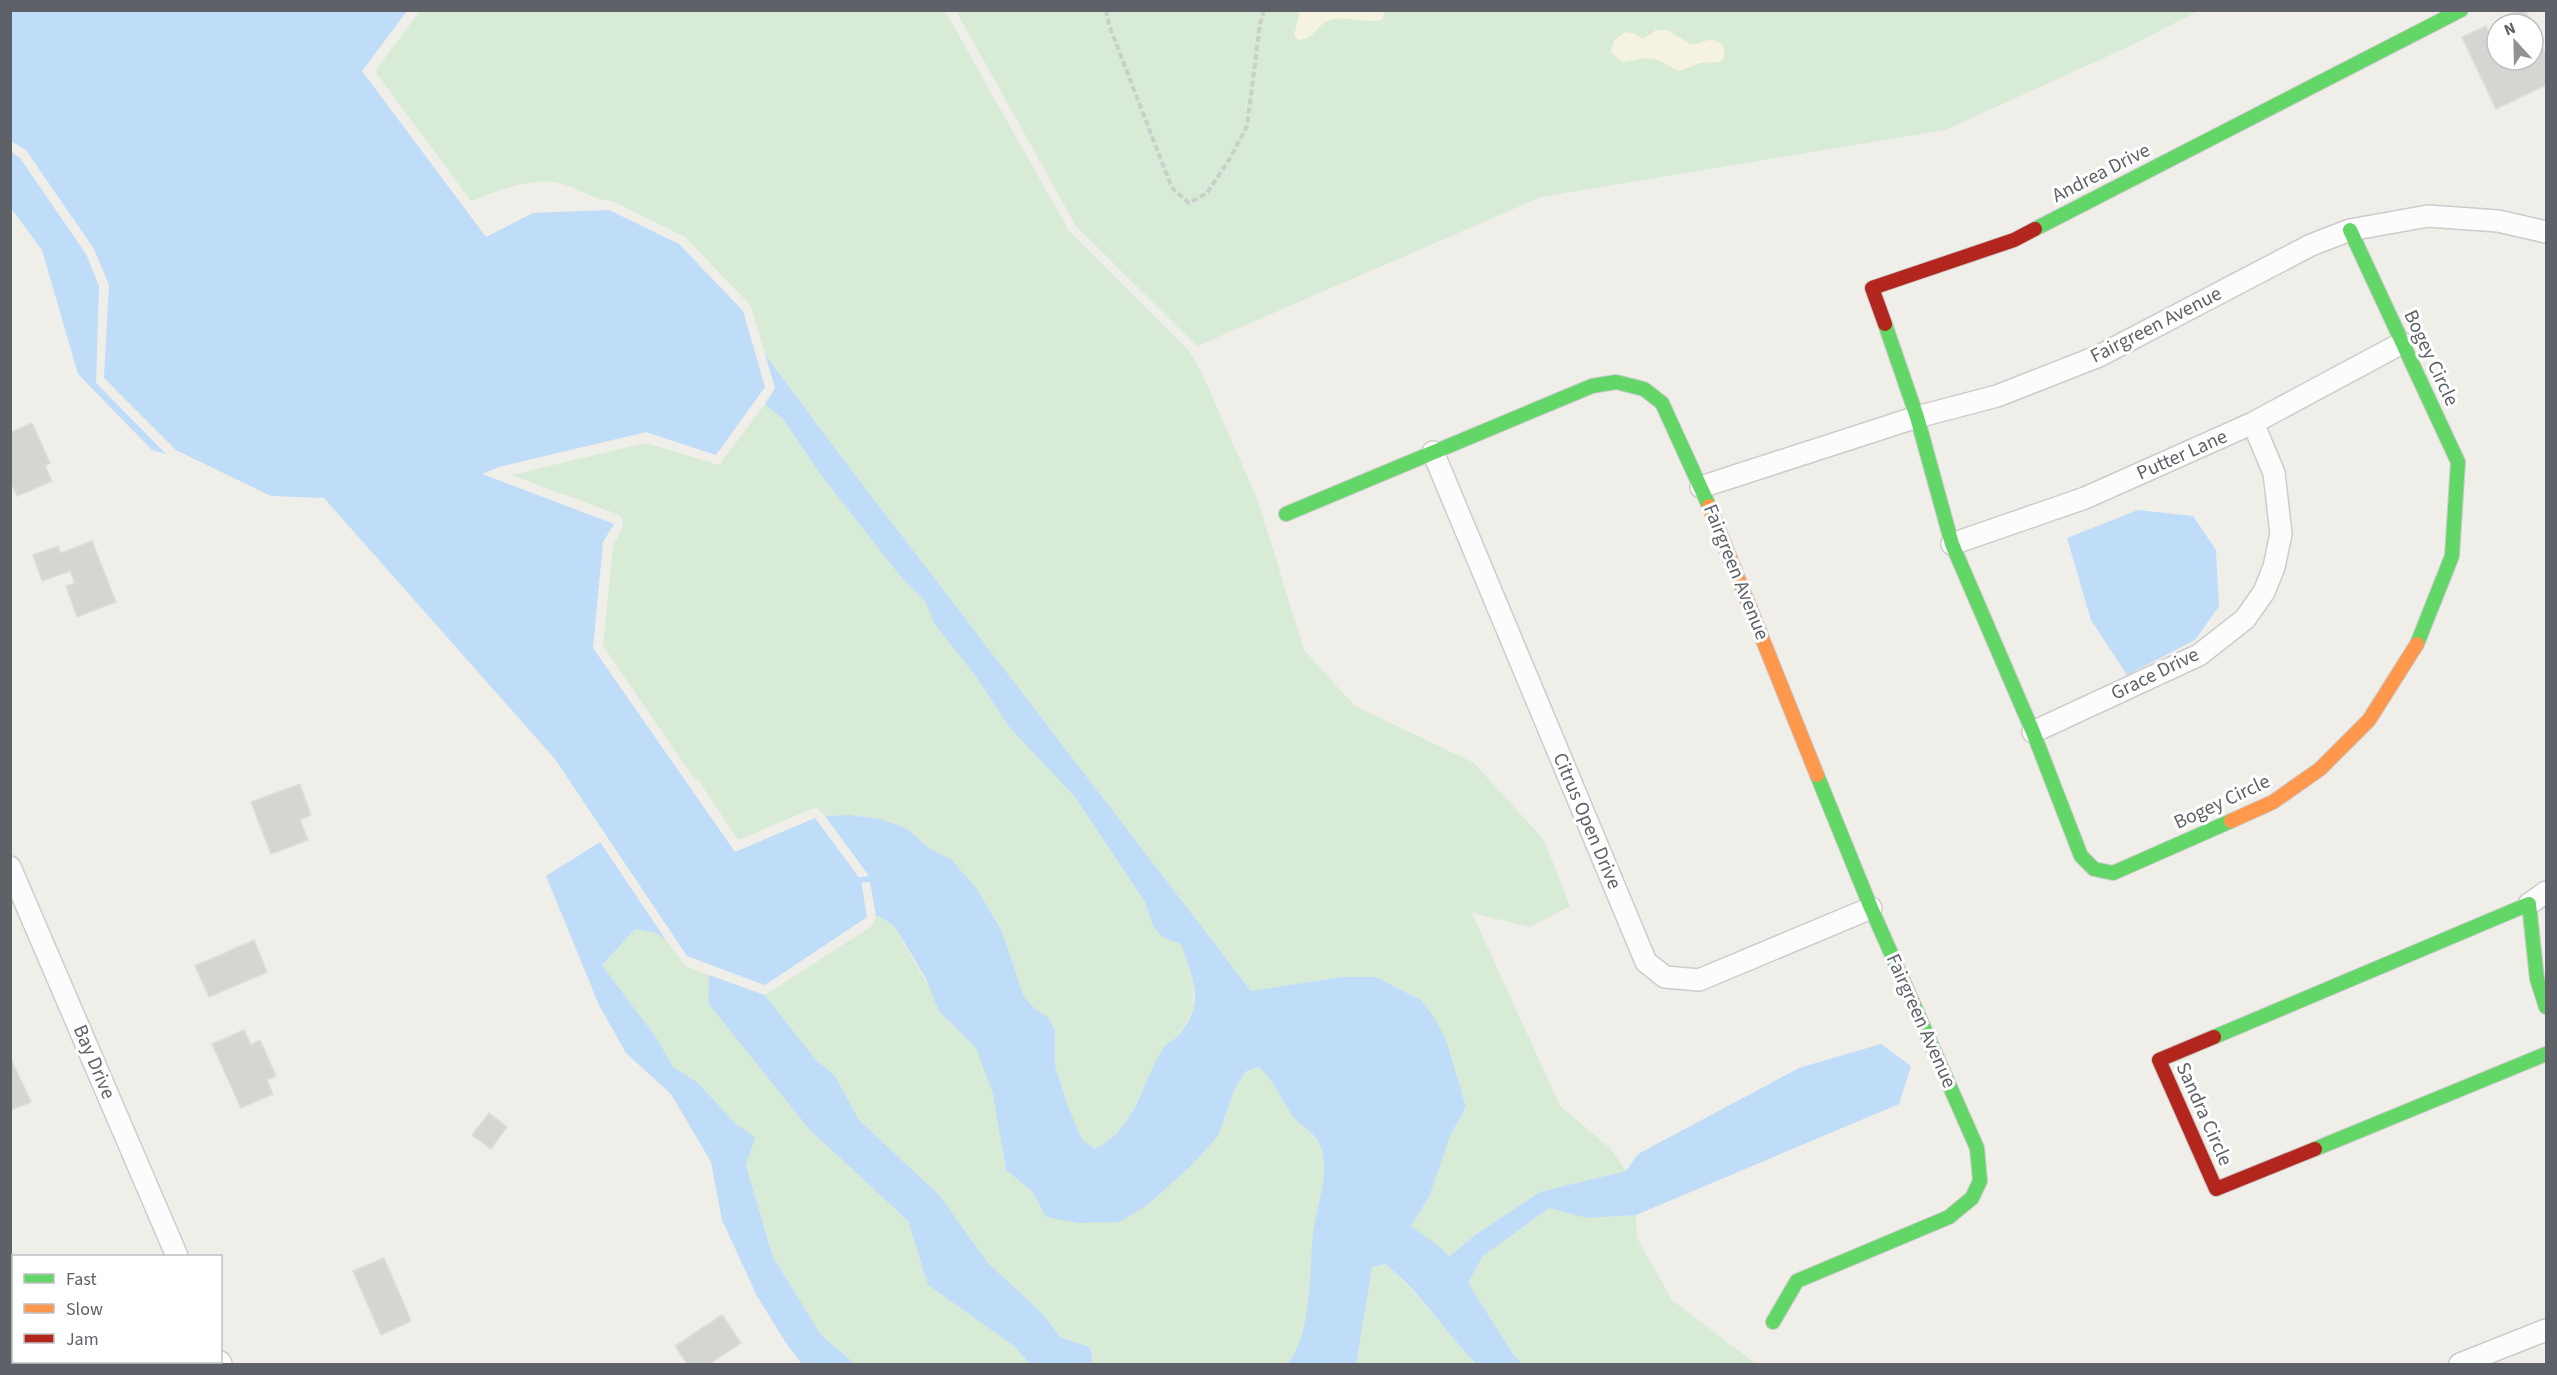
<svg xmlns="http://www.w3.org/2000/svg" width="2557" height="1375" font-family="'Source Sans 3',sans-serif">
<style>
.green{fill:#d7ebd6}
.sand{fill:#f6f2e0}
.water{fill:#bfdcf8}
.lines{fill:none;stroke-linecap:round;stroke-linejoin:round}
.stream{stroke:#bfdcf8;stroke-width:6}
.building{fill:#d5d5d2;stroke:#deddd8;stroke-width:1.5}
.street-casing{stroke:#ccc;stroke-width:24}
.fast-casing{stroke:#cbcbca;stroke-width:16}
.slow-casing{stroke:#cbcbca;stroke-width:16}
.jam-casing{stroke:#cbcbca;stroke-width:16}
.path{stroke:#cacfcc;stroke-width:4;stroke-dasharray:6 3;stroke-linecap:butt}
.street{stroke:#fdfcfc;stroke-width:21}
.fast{stroke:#63d668;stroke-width:14}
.slow{stroke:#ff974d;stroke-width:14}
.jam{stroke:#b3261e;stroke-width:14}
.labels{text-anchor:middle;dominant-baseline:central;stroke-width:6;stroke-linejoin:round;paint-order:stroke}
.street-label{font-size:20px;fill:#5e6268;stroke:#fff}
</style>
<rect width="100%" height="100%" fill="#efeee9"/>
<!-- green -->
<path class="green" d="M420,11H945L1069,231L1189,351L1201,371L1258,501L1304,650L1355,706L1474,763L1544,840L1570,906L1530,927L1472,913L1560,1106L1610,1148L1626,1171L1540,1192L1475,1235L1449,1257L1441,1249L1411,1226L1429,1197L1450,1136L1466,1107L1458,1081L1421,1000L1399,988L1376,977H1342L1251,991L833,446L765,353L751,306L685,237L612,201C592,200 578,187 559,183C530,177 497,191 471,201L375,71Z
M956,11H2198L2134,44L1945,130L1541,197L1197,346L1076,226Z
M765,404L783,419L821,475L901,577L925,601L934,623L977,678L1009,727L1075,797L1145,902L1153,926L1162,937L1182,944L1193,982L1194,1009L1179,1035L1165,1045L1125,1126L1107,1143L1096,1149L1082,1141L1067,1104L1055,1065V1031L1048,1017L1035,1009L1024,997L1002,930L977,889L951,859L930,849L906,828L880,819L849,815L825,816L817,808L811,809L738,840L699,781L694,778L603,646L613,546L623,527L622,518L617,514L511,475L646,443L719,465Z
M876,916H879L893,925L950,1023C959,1030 970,1037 977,1048C998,1083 998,1130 1006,1170L1033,1192L1046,1217L1079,1222L1096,1221L1146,1206L1191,1166L1218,1136L1235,1088L1246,1071L1259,1067L1266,1073C1279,1090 1291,1108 1304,1125C1310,1134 1318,1138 1322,1150C1329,1177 1317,1205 1313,1232C1309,1270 1314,1335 1287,1364H1093L1090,1347L1060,1337L1043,1314L989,1264L939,1195L859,1120L835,1076L815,1059L765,995L872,926Z
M635,929L656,933L666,940L685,966L709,975L708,1003L809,1129L908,1221L928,1285L1014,1346L1030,1364H855L821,1335L773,1257L746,1166L755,1137L736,1124L697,1082L673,1067L658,1040L602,965Z
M1549,1208L1587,1218L1636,1215L1637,1238L1672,1300L1756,1364H1523L1513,1354L1468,1283L1483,1256Z
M1385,1264C1420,1293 1445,1332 1476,1364H1356L1372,1266Z"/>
<!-- sand -->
<path class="sand" d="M1300,11L1385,10L1382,20C1364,24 1347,15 1330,20C1317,24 1314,39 1299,40L1294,36Z
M1656,30H1667L1691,44C1705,44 1713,32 1724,48V59L1720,62L1701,63L1678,71L1659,60L1646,58L1622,62L1611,52L1614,40L1625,32L1632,33L1643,39Z"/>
<!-- water -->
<path class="water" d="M10,11H407L362,71L486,237L533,213L609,210L679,244L743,311L765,387L716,455L646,432L499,467L482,474L614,524L603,542L593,648L735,852L815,818L861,880L867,917L765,985L687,956L555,759L324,498L271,496L176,450L104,378L109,285L94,249L26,150L11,141Z
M11,152L20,158L86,254L99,286L96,383L166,454L152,450L78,374L42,250L11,208Z
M765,354L833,446L1251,991L1342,977H1376L1421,1000L1435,1019L1446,1040L1466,1107L1450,1136L1429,1197L1411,1226L1442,1249L1449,1257L1475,1235L1540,1192L1626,1171L1638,1154L1799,1068L1881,1044L1911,1066L1899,1104L1636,1215L1587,1218L1549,1208L1483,1256L1468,1283L1513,1354L1523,1364H1476C1445,1332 1421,1292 1385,1264L1372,1267L1356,1364H1287C1313,1335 1309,1269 1313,1232C1317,1205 1329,1177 1322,1150C1317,1133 1303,1129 1293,1116C1281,1100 1275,1081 1259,1067L1246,1071L1235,1088L1218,1136L1191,1166L1146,1206L1119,1222L1079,1223L1046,1217L1033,1192L1006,1170L993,1094L976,1048L939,1011L926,979L903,940L893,925L879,916H876L869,876L825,816L849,815L880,819L906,828L930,849L951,859L977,889L1002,931L1024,997L1035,1009L1048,1017L1055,1031V1065L1067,1104L1082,1140L1095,1149C1137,1129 1141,1082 1164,1047C1168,1042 1174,1040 1178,1036C1184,1030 1192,1015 1194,1008C1198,987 1188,964 1181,944L1162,937L1153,926L1145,902L1075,797L1009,727L977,678L934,623L925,601L901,577L821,475L783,419L765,404L775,388Z
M2138,510L2193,516L2216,550L2219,606L2195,640L2127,675L2091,620L2067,538Z
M600,842L666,940L656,933L635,929L602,965L658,1040L673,1067L697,1082L736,1124L755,1137L746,1166L773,1257L821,1335L855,1364H802L786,1343L757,1296L722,1220L711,1162L671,1094L626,1053L599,1005L546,876Z
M709,975L765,995L815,1059L835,1076L859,1120L939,1195L989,1264L1043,1314L1060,1337L1090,1347L1093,1364H1030L1014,1346L928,1285L908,1221L809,1129L708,1003Z"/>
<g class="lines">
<!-- stream -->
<path class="stream" d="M861,880L876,878"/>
</g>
<!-- building -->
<path class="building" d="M2518,10H2525L2532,24H2499L2498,20Z
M2486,26L2497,50V60H2533V27L2546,55V85L2496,109L2462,37Z
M32,423L50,463L45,466L52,481L17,496L10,481V433Z
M92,541L116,602L77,617L66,586L75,583L70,571L42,581L33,555L58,546L61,553Z
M300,784L311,815L300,820L308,840L271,854L251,802Z
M254,940L267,972L209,997L195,966Z
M244,1030L251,1045L260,1040L276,1076L267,1080L273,1094L241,1108L212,1044Z
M10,1057L31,1102L10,1110Z
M489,1113L507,1127L491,1149L472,1135Z
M384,1258L411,1321L381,1335L353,1271Z
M722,1315L741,1343L709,1364H687L675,1346Z"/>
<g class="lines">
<!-- street casing -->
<g class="street-casing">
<path id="street" d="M1433,452L1646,962L1665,977L1699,980L1871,908
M1701,487L1917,417L1997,396L2099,356L2311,245L2350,230L2428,216L2498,221L2546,232
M1952,544L2085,498L2253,423L2402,343
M2033,732L2199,655L2245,619L2264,592L2274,567L2281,534L2274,473L2253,423
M10,867L177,1256
M2529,904L2546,892
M220,1362L221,1364
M2460,1364L2546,1330"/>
</g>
<!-- fast casing -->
<g class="fast-casing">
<path id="fast" d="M2035,229L2461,10
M2350,230L2458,462L2452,556L2417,644
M1885,324L1917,417L1952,544L2033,732L2081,856L2094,869L2113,873L2231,821
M1286,514L1592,386L1616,382L1644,389L1662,403L1709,506
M2214,1037L2529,904L2537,979L2546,1007
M2315,1149L2546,1054
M1773,1322L1797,1281L1949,1217L1972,1198L1980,1181L1977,1148L1871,908L1817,775"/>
</g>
<!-- slow casing -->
<g class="slow-casing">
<path id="slow" d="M1709,506L1817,775
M2231,821L2273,802L2320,769L2369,720L2417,644"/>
</g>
<!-- jam casing -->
<g class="jam-casing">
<path id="jam" d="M1885,324L1872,288L2014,240L2035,229
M2214,1037L2159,1060L2216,1189L2315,1149"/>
</g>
<!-- path -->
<path class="path" d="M1106,10L1109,25L1170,183L1174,190L1189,203L1207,193L1229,160L1247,126L1260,24L1264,10"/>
<!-- street -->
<use href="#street" class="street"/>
<!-- fast -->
<use href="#fast" class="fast"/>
<!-- slow -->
<use href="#slow" class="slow"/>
<!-- jam -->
<use href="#jam" class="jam"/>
</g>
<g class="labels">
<!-- street labels -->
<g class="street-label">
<text transform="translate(2101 173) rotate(-27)">Andrea Drive</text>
<text transform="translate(2156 325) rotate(-27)">Fairgreen Avenue</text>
<text transform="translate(2431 358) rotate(65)">Bogey Circle</text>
<text transform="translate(2182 455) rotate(-24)">Putter Lane</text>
<text transform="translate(1736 572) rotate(68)">Fairgreen Avenue</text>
<text transform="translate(2155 674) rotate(-26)">Grace Drive</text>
<text transform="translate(2222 802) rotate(-25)">Bogey Circle</text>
<text transform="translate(1587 821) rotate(67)">Citrus Open Drive</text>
<text transform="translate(1921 1021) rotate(66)">Fairgreen Avenue</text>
<text transform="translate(94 1062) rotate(67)">Bay Drive</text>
<text transform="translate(2204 1114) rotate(66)">Sandra Circle</text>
</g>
</g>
<!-- border -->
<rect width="2557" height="1375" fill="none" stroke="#5e6268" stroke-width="24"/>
<!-- legend -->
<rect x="12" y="1255" width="210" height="108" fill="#ffffff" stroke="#bfc0c3" stroke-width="1.5"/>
<rect x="24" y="1274" width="30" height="9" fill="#63d668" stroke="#bfc0c3" stroke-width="1.5"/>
<text x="66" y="1285" font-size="18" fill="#5e6268">Fast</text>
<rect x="24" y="1304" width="30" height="9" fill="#ff974d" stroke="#bfc0c3" stroke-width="1.5"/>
<text x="66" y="1315" font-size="18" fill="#5e6268">Slow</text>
<rect x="24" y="1334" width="30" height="9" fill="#b3261e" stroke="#bfc0c3" stroke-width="1.5"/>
<text x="66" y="1345" font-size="18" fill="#5e6268">Jam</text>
<!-- north arrow -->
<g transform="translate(2515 42) rotate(338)"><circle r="28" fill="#ffffff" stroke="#bfc0c3" stroke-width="1.5"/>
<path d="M0-4.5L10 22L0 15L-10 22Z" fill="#919395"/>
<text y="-9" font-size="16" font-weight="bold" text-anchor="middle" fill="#5e6268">N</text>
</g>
</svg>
